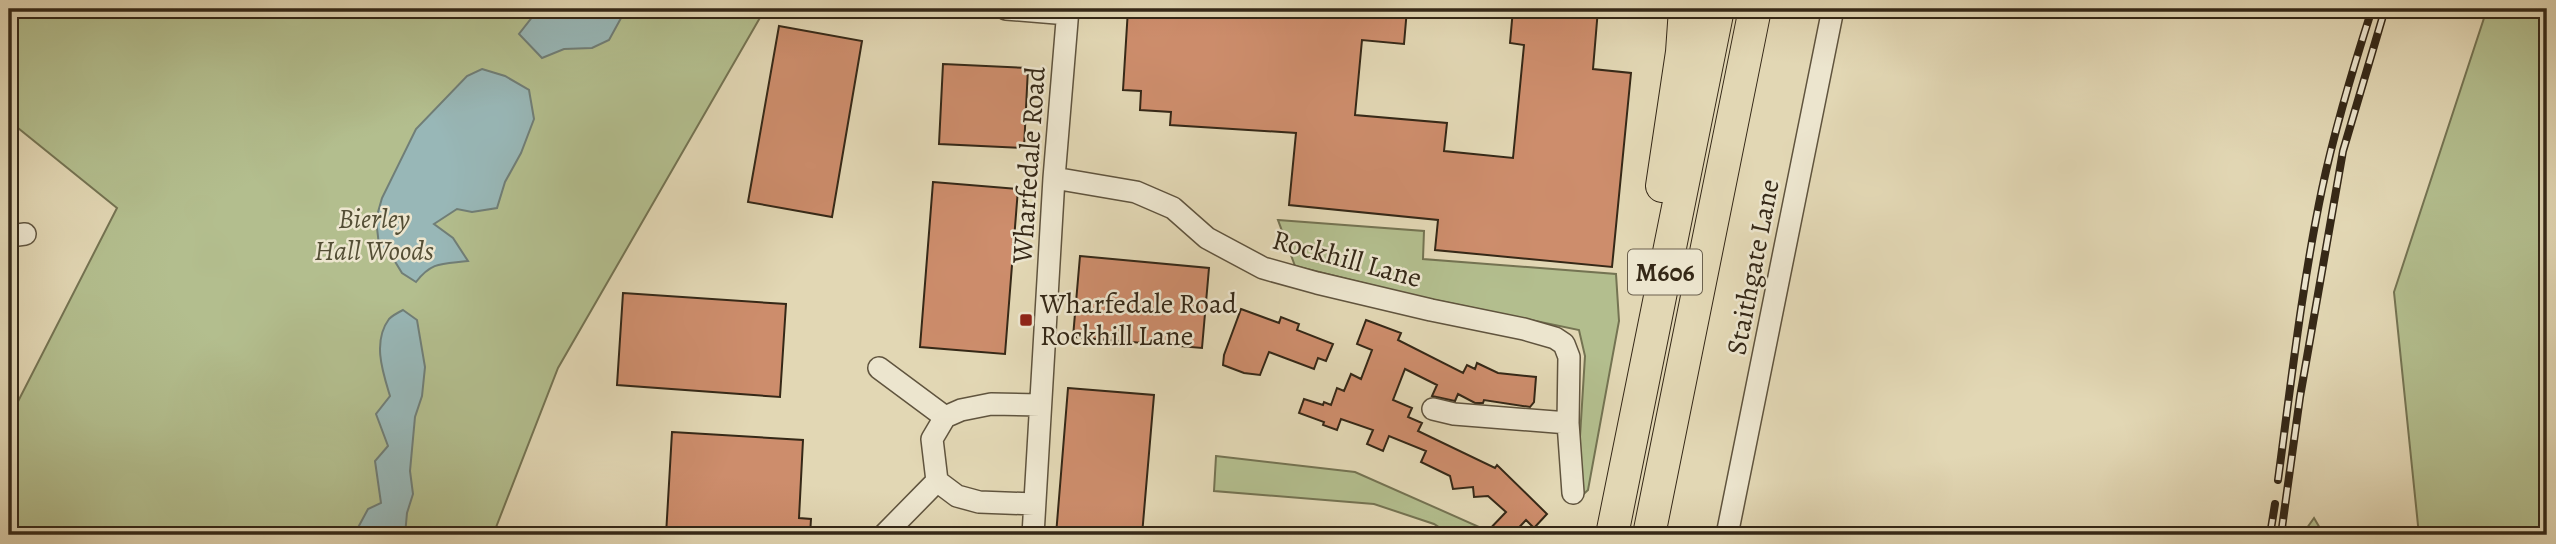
<svg xmlns="http://www.w3.org/2000/svg" width="2556" height="544" font-family="Alegreya,serif">
<style>
.green{fill:#b3be8e;stroke:#747352;stroke-width:2}
.water{fill:#98b7b7;stroke:#707e77;stroke-width:2}
.building{fill:#cd8d6c;stroke:#352817;stroke-width:2}
.lines{fill:none;stroke-linecap:round;stroke-linejoin:round}
.minor-casing{stroke:#60543e;stroke-width:24}
.highway-casing{stroke:#352817;stroke-width:34}
.minor{stroke:#ece5ce;stroke-width:21}
.highway{stroke:#e2d7b4;stroke-width:32}
.rail-casing{stroke:#352817;stroke-width:8}
.rail{stroke:#ece5ce;stroke-width:5;stroke-dasharray:16;stroke-linecap:butt}
.poi-dot{fill:#8f2418;stroke:#ece5ce;stroke-width:2.5}
.labels{text-anchor:middle;dominant-baseline:central;stroke-width:5;stroke-linejoin:round;paint-order:stroke}
.shield{fill:#ece5ce;stroke:#6c614e;stroke-width:2}
.shield-label{font-size:26px;font-weight:bold;fill:#352817}
.street-label{font-size:28px;fill:#352817;stroke:#ece5ce}
.park-label{font-size:28px;font-style:italic;fill:#544e35;stroke:#ece5ce}
.poi-label{font-size:28px;fill:#352817;stroke:#ece5ce;text-anchor:start}
</style>
<rect width="100%" height="100%" fill="#e2d7b4"/>
<filter id="stains"><feTurbulence type="fractalNoise" baseFrequency=".00286" numOctaves="4"/><feColorMatrix values="0 0 0 0 .2 0 0 0 0 .09 0 0 0 0 .02 0 0 0 .5 -.17"/></filter>
<radialGradient id="worn" r=".72"><stop offset=".6" stop-color="#630" stop-opacity="0"/><stop offset="1" stop-color="#630" stop-opacity=".3"/></radialGradient>
<!-- green -->
<path class="green" d="M14,9H765L558,368L493,535H9V419L117,208L18,128Z
M2487,9H2547V535H2419L2394,292Z
M1278,220L1424,231L1423,259L1616,274L1619,321L1588,490L1576,501L1585,356L1579,330L1411,295L1295,266Z
M1216,456L1355,472L1486,530L1491,535H1451L1434,524L1374,504L1214,491Z
M2314,518L2324,535H2302Z"/>
<!-- water -->
<path class="water" d="M536,9H626L609,40L592,48L564,49L542,58L519,34L533,16Z
M482,69L505,76L529,90L534,119L521,153L505,182L497,208L472,212L457,209L434,224L453,238L468,261C443,264 432,261 416,282L402,273L391,255L380,254L376,219L382,198L416,129L467,76Z
M403,310L417,320L425,367L422,396L415,417L410,471L413,494L407,513L405,535H354L368,509L381,503L375,461L388,446L376,414L390,396C383,373 372,342 389,319C392,316 399,312 403,310Z"/>
<!-- building -->
<path class="building" d="M1128,9H1407L1404,44L1362,40L1355,115L1447,123L1444,151L1513,158L1524,45L1510,43L1513,9H1598L1593,69L1631,73L1612,267L1435,250L1438,220L1289,205L1296,133L1170,125L1171,112L1140,110L1141,91L1123,90Z
M779,26L862,41L832,217L748,202Z
M943,64L1028,68L1024,148L939,144Z
M933,182L1018,189L1005,354L920,347Z
M1080,256L1209,268L1202,348L1073,337Z
M623,293L786,304L780,397L617,385Z
M1241,309L1279,323L1281,317L1299,324L1297,330L1333,344L1326,361L1318,358L1314,369L1269,352L1260,375L1244,373L1223,365L1224,355Z
M1366,320L1401,333L1398,340L1463,373L1467,365L1475,369L1477,363L1498,373L1536,377L1534,402L1530,407L1484,400L1483,403H1475L1458,394L1455,401L1432,396L1437,385L1405,369L1393,400L1412,408L1408,417L1422,423L1418,431L1495,468L1497,465L1547,514L1534,528L1526,520L1512,535H1484L1506,512L1488,496L1474,497L1473,487L1453,489L1450,476L1421,462L1426,451L1389,436L1383,451L1367,444L1373,430L1341,419L1337,430L1323,425L1324,422L1299,413L1304,399L1323,405L1324,402L1331,405L1337,388L1344,391L1351,374L1361,379L1372,350L1357,344Z
M1068,388L1154,395L1142,535H1056Z
M672,432L803,440L799,518L811,519L810,535H666Z"/>
<g class="lines">
<!-- minor casing -->
<g class="minor-casing">
<path id="minor" d="M1006,9L1068,14
M1054,178L1136,192L1173,208L1207,238L1263,268L1317,283L1431,310L1524,329L1555,338L1564,344L1569,357L1568,423L1573,493
M10,236L25,234
M879,368L945,417
M1433,409L1454,414L1568,423
M1034,504L979,502L957,496L937,481L932,439L945,417L961,410L991,404L1040,405
M884,535L937,481
M1033,535L1054,178L1068,9
M1727,535L1833,9"/>
</g>
<!-- highway casing -->
<g class="highway-casing">
<path id="highway" d="M1662,186L1682,52L1685,9
M1612,535L1718,9
M1649,535L1755,9"/>
</g>
<!-- minor -->
<use href="#minor" class="minor"/>
<!-- highway -->
<use href="#highway" class="highway"/>
<!-- rail casing -->
<g class="rail-casing">
<path id="rail" d="M2278,480C2291,383 2302,285 2322,189C2335,128 2353,68 2372,9
M2270,535L2275,504
M2281,535L2300,397L2343,151L2385,9"/>
</g>
<!-- rail -->
<use href="#rail" class="rail"/>
</g>
<!-- markers -->
<rect class="poi-dot" x="1019" y="313" width="14" height="14" rx="3.5"/>
<g class="labels">
<!-- shield labels -->
<rect class="shield" x="1628" y="249.5" width="74" height="45" rx="5"/>
<g class="shield-label">
<text x="1665" y="272">M606</text>
</g>
<!-- street labels -->
<g class="street-label">
<text transform="translate(1029 165) rotate(-86)">Wharfedale Road</text>
<text transform="translate(1347 259) rotate(15)">Rockhill Lane</text>
<text transform="translate(1753 267) rotate(-79)">Staithgate Lane</text>
</g>
<!-- park labels -->
<g class="park-label">
<text x="374" y="219">Bierley<tspan x="374" dy="32">Hall Woods</tspan></text>
</g>
<!-- poi labels -->
<g class="poi-label">
<text x="1040" y="304">Wharfedale Road<tspan x="1040" dy="32">Rockhill Lane</tspan></text>
</g>
</g>
<!-- margin -->
<rect width="2556" height="544" fill="none" stroke="#e2d7b4" stroke-width="35"/>
<rect x="10" y="10" width="2535" height="523" fill="none" stroke="#352817" stroke-width="3.5"/>
<rect x="18" y="18" width="2521" height="509" fill="none" stroke="#352817" stroke-width="2"/>
<rect width="100%" height="100%" filter="url(#stains)"/>
<rect width="100%" height="100%" fill="url(#worn)"/>
</svg>
